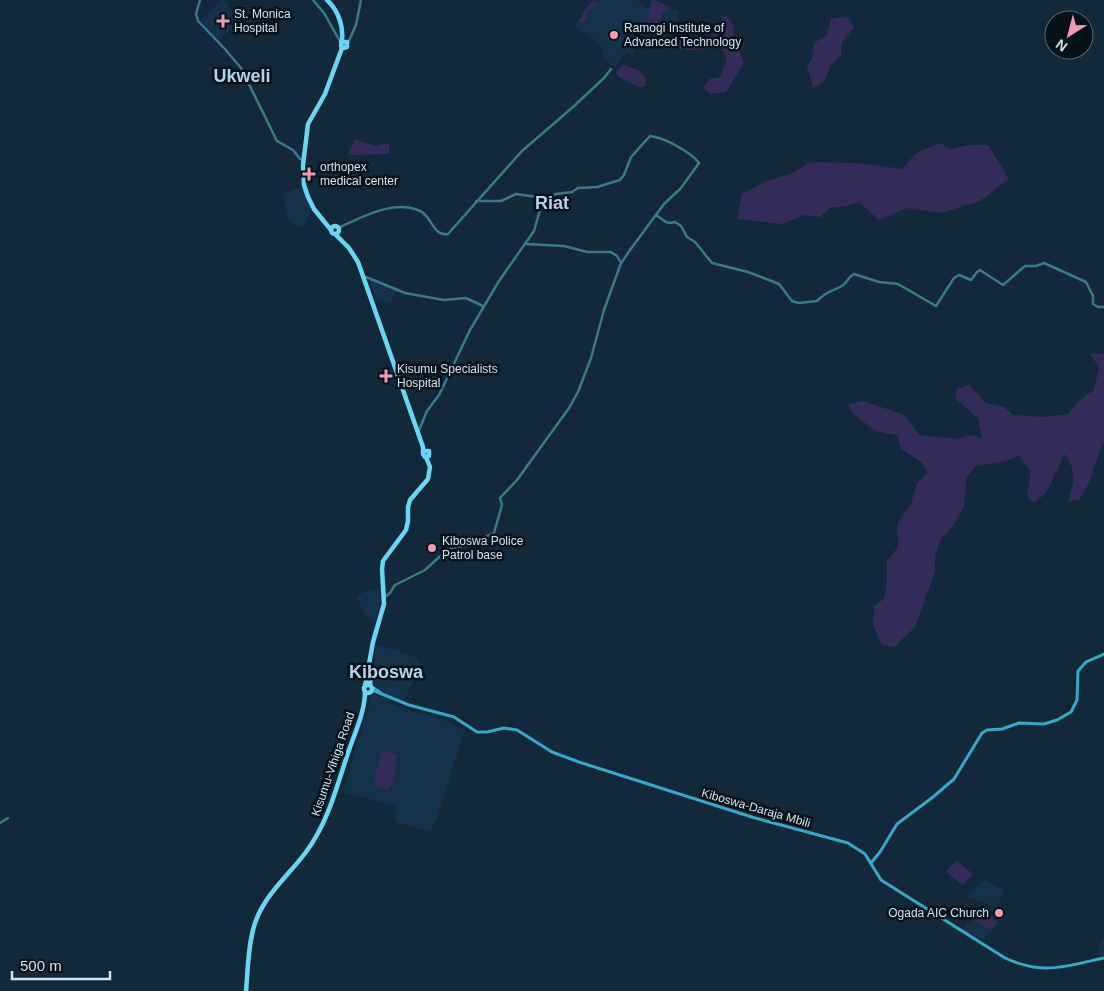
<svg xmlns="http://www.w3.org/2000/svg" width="1104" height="991" font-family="Helvetica,sans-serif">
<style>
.built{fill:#143249}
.green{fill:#352d59}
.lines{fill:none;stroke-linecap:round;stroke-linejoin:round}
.tertiary{stroke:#3a798d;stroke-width:2.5}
.secondary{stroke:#39a8c7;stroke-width:3}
.trunk{stroke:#6bd6f4;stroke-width:4.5}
.poi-dot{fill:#f19ab4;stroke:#071119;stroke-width:2}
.labels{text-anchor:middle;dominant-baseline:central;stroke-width:5;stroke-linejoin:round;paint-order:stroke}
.poi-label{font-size:12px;fill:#d5e3ef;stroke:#071119;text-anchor:start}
.street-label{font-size:12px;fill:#d5e3ef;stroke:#071119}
.district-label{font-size:18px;font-weight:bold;fill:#b7d3eb;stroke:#071119}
</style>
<rect width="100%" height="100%" fill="#12293b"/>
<!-- built -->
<path class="built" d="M221,0H224L240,22L218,40L200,20L217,6Z
M593,0H637L648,8L651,0H656L679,11L676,27L643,28L632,54L628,53L624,55L615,67L605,59L600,43L576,27V23Z
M302,187L312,210L303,228L295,225L288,219L283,194Z
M369,279L396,291L390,303L376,299Z
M393,370L395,378L378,380L376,374Z
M380,588V606L375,625L365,613L356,597L364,592Z
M377,644L416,657L425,677L413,681L404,701L383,693L373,685V669Z
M372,693L393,704L412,711L443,719L465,730L437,817L430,832L395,822L396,806L343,792Z
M984,880L1004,890L997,907L967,897L970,892Z
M982,908L1000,922L982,941L962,931L967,922L970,923Z
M1104,935V956H1099L1098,948Z"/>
<!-- green -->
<path class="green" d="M594,0L595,3H599L598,6L587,11C585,18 590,22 578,23L587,7Z
M652,0L660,2L669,8V10L664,11L661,14V18L655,20L659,22L658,25L651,23L648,25L646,24L648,21L654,20L647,19Z
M725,14L733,25L735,40L744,63L726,92L710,94L703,87L710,79L720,77L727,59L721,47C705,49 685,54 670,44L685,39L711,36Z
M841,17L848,18L854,27L841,44V56L832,64L824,81L813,88L807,65L812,59L814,43L827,35L831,19Z
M622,65C632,67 648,72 646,85L643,87H638L617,76L616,71Z
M355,139L375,146L389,143V154L348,155Z
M939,143L951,149L969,145H988L1009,179L980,201L941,213L907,208L879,220L859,202L846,206L830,208L820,217L804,215L783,224L737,219L742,194L766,181L790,174L811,162L858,163L902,169L915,154Z
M1089,353L1104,354V443L1101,447L1089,483L1079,500L1068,501C1074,482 1077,471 1065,454L1046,493L1034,503L1027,496L1031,472L1019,455L1007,461L976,466L967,477L964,507L952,527L941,539L935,555V572L915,627L894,647L882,645L873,625L874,606L884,599L887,581V561L898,547L897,524L911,504L917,483L928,473L921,462L901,449L897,435L876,431L853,414L848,404L863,401L905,415L919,435L956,439L972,435L982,438L978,419L955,398L957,389L969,385L986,403L1004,407L1013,415L1045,417L1068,414L1080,400L1094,390L1099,367Z
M382,750L397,755L393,783L388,790L373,785Z
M957,861L973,874L962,885L946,871Z
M982,911L997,922L990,930L975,920Z"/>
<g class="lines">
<!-- tertiary -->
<path class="tertiary" d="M200,0L196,14L198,21L224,48L241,68L277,141L293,150L300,159H303
M313,0L324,13L341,43
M348,43L356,25L361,0
M476,201H501L516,194L545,198L556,194L572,192L578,188L597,187L620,180L624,175L631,157L650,136C663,137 691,152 699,163L681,188L664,204L630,250
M655,215C665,219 664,225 675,222L681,226L687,237L695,242L712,263L748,272L779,284L792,301L799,303L817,301C828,290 831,292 842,286C847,283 848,277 854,274L879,282L898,284L936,306L954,278L959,275L971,280L977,272L980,270L1003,285L1025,266H1036L1044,263L1086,282L1093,296V304L1098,307H1104
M338,228C362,217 394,199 420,211C432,216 433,237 448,234L522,151L573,107L604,78L611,69
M622,262L630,250
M366,277L405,293L444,300L466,298L483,306
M419,430L427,411L439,395L470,330L499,281L534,231L540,210L549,197
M386,596L390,593L395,585L425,570L449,548L465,546L494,533L502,505L500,498L517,480L569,408L578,392L591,358L604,310L621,263L617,256L611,252H587L564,246L526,244
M0,823L8,818"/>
<!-- secondary -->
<path class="secondary" d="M372,687L380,692
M372,690L409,705L454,717L477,732H487L504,728L517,730L552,752L579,762L755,818L848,843L865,854L881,880L1005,958C1044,976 1065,966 1104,958
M871,863L880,852L897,824L933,797L954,779L982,733L987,730L1002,729L1019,723L1044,724L1057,720L1071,712L1077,700L1078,671L1086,662L1104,654"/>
<!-- trunk -->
<path class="trunk" d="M327,0C339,11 345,29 341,46L343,48L347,47V42H341
M331 230a4 4 0 1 1 8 0a4 4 0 1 1-8 0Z
M331,230L314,209L308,197L304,185L303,165L308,124L325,94L342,48
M335,234L349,248L358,262L423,447V454L425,457L429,456V451H424
M370,685L371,675
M364 689a4 4 0 1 1 8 0a4 4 0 1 1-8 0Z
M365,686L373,642L384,604L382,569L383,561L406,530L408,521V507L410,500L428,479L430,467L426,457
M246,991C248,969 248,944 255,923C265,894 289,875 306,852C329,821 337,785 349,750C356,730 365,711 365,691"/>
</g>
<!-- markers -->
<g class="poi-dot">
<path d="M220.5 13.5h5v5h5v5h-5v5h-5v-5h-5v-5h5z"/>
<circle cx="614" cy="35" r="5"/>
<path d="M306.5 166.5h5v5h5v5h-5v5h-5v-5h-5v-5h5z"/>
<path d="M383.5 368.5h5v5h5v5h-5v5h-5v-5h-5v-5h5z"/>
<circle cx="432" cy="548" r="5"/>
<circle cx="999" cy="913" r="5"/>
</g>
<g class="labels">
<!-- poi labels -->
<g class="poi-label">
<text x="234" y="14">St. Monica<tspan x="234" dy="14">Hospital</tspan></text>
<text x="624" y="28">Ramogi Institute of<tspan x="624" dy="14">Advanced Technology</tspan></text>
<text x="320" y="167">orthopex<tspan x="320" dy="14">medical center</tspan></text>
<text x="397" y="369">Kisumu Specialists<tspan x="397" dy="14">Hospital</tspan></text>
<text x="442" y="541">Kiboswa Police<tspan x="442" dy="14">Patrol base</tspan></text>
<text x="989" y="913" text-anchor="end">Ogada AIC Church</text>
</g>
<!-- street labels -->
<g class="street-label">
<text transform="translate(333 764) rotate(-71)">Kisumu-Vihiga Road</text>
<text transform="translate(756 808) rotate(16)">Kiboswa-Daraja Mbili</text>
</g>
<!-- district labels -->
<g class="district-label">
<text x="242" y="76">Ukweli</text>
<text x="552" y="203">Riat</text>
<text x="386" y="672">Kiboswa</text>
</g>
</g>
<!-- north arrow -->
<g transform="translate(1069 35) rotate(216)"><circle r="24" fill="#071119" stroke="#59656f"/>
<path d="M0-4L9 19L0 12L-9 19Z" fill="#f19ab4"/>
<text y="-8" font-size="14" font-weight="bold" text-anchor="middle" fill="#d5e3ef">N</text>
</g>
<!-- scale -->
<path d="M12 971v8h98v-8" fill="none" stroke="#d5e3ef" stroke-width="2.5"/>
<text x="20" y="971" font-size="15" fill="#d5e3ef" stroke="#071119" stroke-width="4" paint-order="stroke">500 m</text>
</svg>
